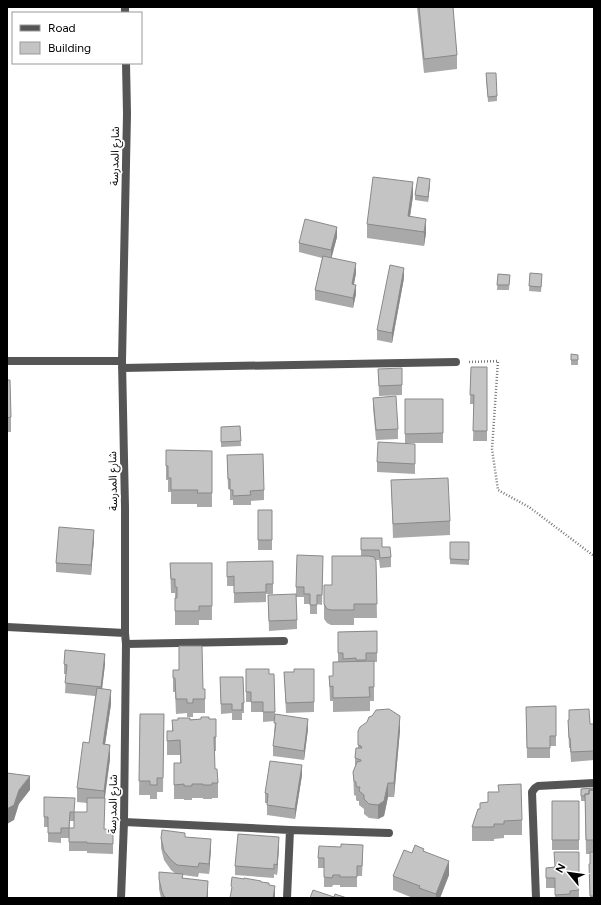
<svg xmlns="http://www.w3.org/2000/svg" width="601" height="905" font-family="Figtree,'Noto Sans Arabic',sans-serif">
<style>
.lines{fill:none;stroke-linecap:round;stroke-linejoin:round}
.path{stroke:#777;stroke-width:2.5;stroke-dasharray:1 2;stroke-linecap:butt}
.street{stroke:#555;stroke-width:8}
.wall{fill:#a9a9a9}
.shaded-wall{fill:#898989}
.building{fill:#c4c4c4;stroke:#898989}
.labels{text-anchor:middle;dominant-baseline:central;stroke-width:3.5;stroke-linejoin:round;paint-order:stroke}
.street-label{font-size:11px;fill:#000;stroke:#fff}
</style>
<rect width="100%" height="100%" fill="#fff"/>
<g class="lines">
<!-- path -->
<path class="path" d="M469,362L498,361L492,449L498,490L529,507L594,556"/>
<!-- street -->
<path class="street" d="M125,7V13
M7,361H122
M122,368L456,362
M7,627L125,633
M126,644L284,641
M124,822L290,830L389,833
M121,898L124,822L126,644L125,633V507L122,361L127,114L126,63
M287,898L290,830
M536,898L532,792L535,788L538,786L594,783"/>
</g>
<!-- wall -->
<path class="wall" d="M417,7H453L457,55V69L424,73Z
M486,78L497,96V101L488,102Z
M430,184L428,202L415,200V195Z
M413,196L410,216L426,233L424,246L367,238V224Z
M337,237L331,258L356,273L354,284L356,294L353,308L315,300V290L322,258L299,252V243Z
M530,273L542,279L541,292L529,291Z
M498,274L510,275L509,290H497Z
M404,278L392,343L377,340V330Z
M578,355V365H571V360Z
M471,367H487V441H473L474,404H470Z
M378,369L402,385V395L379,396Z
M7,380L11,417V432H7Z
M373,398L398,429V439L376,440L373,408Z
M405,399H443V443H405Z
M240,426L241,446L221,447V427Z
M166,450L212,451V507H197V504H171V492H168V480H166Z
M415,454V474L377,472V462Z
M227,455L264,490V500L251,501V505H233V500H230V489H228Z
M391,480L450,521V535L393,538Z
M258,510H272V550H258Z
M361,538L382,547L391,557V567L380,568L379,560H376L377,618H354V625H331L327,623L324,619V585H332L361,556Z
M94,539L91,575L56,572V563Z
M450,542H469V565L450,564Z
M273,561V594H266V602L234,603V586H227V562Z
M170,563H212V620H199V625H175V593H171Z
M323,566L322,605L317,604V614H310V604H304V597H296V587Z
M268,595L297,620V629L269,631Z
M377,631V662H374V701H370V711L333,712V701H330L329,676H333V662H338V632Z
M64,664H105L102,689L111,704L105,744L110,759L104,798V829L113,830V854L87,853V851H69V828H74V821H70L69,838H61V843L48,842V827H44V797L74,812H87V803L77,802V788L89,743L95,696L65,693L66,674H64Z
M246,669L269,674H274L275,718L308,729L304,760L273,756V746L275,733H274L275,721L263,722V712H251V702H246Z
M314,669V712L286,713L284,672H294Z
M173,670L203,689H205V713H193V717H187V713L176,714L175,692H173Z
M220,677L244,703V713H242V720H232V713L221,714Z
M556,706V746H550V758H527L526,707Z
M140,714H164L163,792H157V799H150V795H139Z
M216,719V751H214L215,769L218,783V798H212V799H203V798H192V800H184V799H174V763H180V755H167V731H172V720Z
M568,720L590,724H594V760L571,762L570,748H569Z
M400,730L394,797H388L384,816L378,819L369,818L364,814V809L359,805V801H357L356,800V796L354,795L353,772L355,767V758L358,748V731Z
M302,775L295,819L267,815V803H265V793Z
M594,788V898H590L589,864H590V854H586L585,801H581V789Z
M552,801H579V850H552Z
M478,809L522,820V835H504V838L494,839V841H472V827Z
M185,837L211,849L209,874L199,873L198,877L183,875V878L208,890V898H161L159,889V872L176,874L171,870L164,860L161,848V838Z
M279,847L277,875L274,874V878L235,875V866Z
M424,851L449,875L440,898H413L393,890V876L412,853Z
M579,852V898H555V888H546V868L554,867Z
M363,855L362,876H357V887H340V885H333L332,887H324V868H318V858Z"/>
<!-- shaded-wall -->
<path class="shaded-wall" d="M430,179V184L428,202V197Z
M413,182V196L408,230V216Z
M426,219V233L424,246V232Z
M337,227V237L331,260V250Z
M356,263V273L352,294V284Z
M404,268V278L392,343V333Z
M356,285V294L353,308V298Z
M94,530V539L91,575V565Z
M105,654V664L101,697V687Z
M111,690V704L103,758V744Z
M400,716V730L394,797V783Z
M308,719V729L304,760V751Z
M110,745V759L104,805V791Z
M302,765V775L295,819V809Z
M30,776V790L19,804L14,820L7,824V809L19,790Z
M388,783V797L384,816L378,819V805Z
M279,837V847L277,875V865Z
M211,839V849L209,874V864Z
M449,861V875L440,898H436V894Z
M208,881V898H207Z
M275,886V898H273Z"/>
<!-- building -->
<path class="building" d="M419,7H453L457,55L424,59Z
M486,73H496L497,96L488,97Z
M373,177L413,182L408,216L426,219L424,232L367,224Z
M418,177L430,179L428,197L415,195Z
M305,219L337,227L331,250L299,243Z
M323,256L356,263L352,284L356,285L353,298L315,290Z
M390,265L404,268L392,333L377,330Z
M530,273L542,274L541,287L529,286Z
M498,274L510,275L509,285H497Z
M571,354L578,355V360H571Z
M471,367H487V431H473L474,395H470Z
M402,368V385L379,386L378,369Z
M7,380H10L11,417L7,418Z
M396,396L398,429L376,430L373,398Z
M405,399H443V433L405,434Z
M240,426L241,441L221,442V427Z
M378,442L415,444V464L377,462Z
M166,450L212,451V493H197L198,490H171V478H168V466H166Z
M263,454L264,490L250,491L251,495L233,496V490H230V479H228L227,455Z
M448,478L450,521L393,524L391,480Z
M258,510H272V540H258Z
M59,527L94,530L91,565L56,563Z
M361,538H382V547H390L391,557L380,558L379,550H361Z
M450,542H469V560L450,559Z
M297,555L323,556L322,595H317V605H310V594H304V587H296Z
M332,556H369L374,557L376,561L377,604H354V610H331L327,609L324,604V585H332Z
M273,561V584H266V592L234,593V576L227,577V562Z
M170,563H212V606H199V611H175V598H177V587H175V579H171Z
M296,594L297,620L269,621L268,595Z
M377,631V653H366V660H356V658L343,659V653H338V632Z
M179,646H202L203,689H205V699H193V703H187V699H176L175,678H173V670H179Z
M65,650L105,654L101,687L65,683L67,665L64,664Z
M374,661V687H369L370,697L333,698V686L330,687L329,676H333V662Z
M246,669H269V674H274L275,712H263V702H251V692H246Z
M294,669H314V702L286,703L284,672H294Z
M220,677H243L244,703H242V710H232V704H221Z
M97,688L111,690L103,744L110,745L104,791L77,788L83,742L89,743Z
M556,706V736H550V748H527L526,707Z
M389,709L400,716L394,783H388L384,801L378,805L369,804L364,799V795L359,791L360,787H357L356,785V782L354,781L353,772L357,762L361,761V760L355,758L356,748H362L361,746L358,745V731L360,727L367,722L369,717L372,716L376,710Z
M589,709L590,724H594V751L571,752L570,738H569L568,720H569V710Z
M140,714H164L163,778H157V785H150V781H139Z
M275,714L308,719L304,751L273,746L276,723H274Z
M201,717H209V719H216V737H214L215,769H217L218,783H212V785H203V784H192V786H184V784L174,785V763H181L180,740L167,741V731H173L172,720H178V718H190V720L201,719Z
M270,761L302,765L295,809L267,805L268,794L265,793Z
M7,773L30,776L19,790L14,805L7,809Z
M521,784L522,820L504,821V824H494V827H472L478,809H480V803L488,802V792H499L498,785Z
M594,788V790H589V794H585V796H581V789Z
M589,790H594V840H586L585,794H589Z
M44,797L75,798L74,812H70L69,828H61V833H48V817H44Z
M87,798H105L104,829L113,830V844L87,843V842H69V828H74V812H87Z
M552,801H579V840H552Z
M162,830L185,833V837L211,839L209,864L199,863L198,867L177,865L171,860L164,851L161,838Z
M238,834L279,837L277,865L274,864V869L235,866Z
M341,844L363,845L362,866H357V877H340V875H333L332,878L324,877V858H318L319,846L341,847Z
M415,845L424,849L423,851L449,861L436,894L419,888L420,886L393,876L404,850L412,853Z
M554,852H579V890L570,891V894L555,895V878H546V868L555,867Z
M590,852H594V896H590L589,864H590Z
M159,872L183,874L182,878L208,881L207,898H165L162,892L159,879Z
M232,877L244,879V878L261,881V882L269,883V885L275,886L273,898H230L232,887L231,886Z
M313,890L334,897L335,894L347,898H310Z"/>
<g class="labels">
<!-- street labels -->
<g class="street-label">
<text transform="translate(115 156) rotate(-89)">شارع المدرسة</text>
<text transform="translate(113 481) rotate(-91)">شارع المدرسة</text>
<text transform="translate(113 804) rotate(-89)">شارع المدرسة</text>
</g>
</g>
<!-- border -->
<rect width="601" height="905" fill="none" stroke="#000000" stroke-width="16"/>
<!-- legend -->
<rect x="12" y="12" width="130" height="52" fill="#ffffff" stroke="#999999"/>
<rect x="20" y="25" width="20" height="6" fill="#555555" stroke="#999999"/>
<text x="48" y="32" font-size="12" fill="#000000">Road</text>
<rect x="20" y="42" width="20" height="12" fill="#c4c4c4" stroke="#999999"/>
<text x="48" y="52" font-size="12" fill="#000000">Building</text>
<!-- north arrow -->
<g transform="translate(569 873) rotate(299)" stroke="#ffffff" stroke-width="3" paint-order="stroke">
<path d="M0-3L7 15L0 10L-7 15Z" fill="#000000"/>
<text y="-6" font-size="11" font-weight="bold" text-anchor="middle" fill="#000000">N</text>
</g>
</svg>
